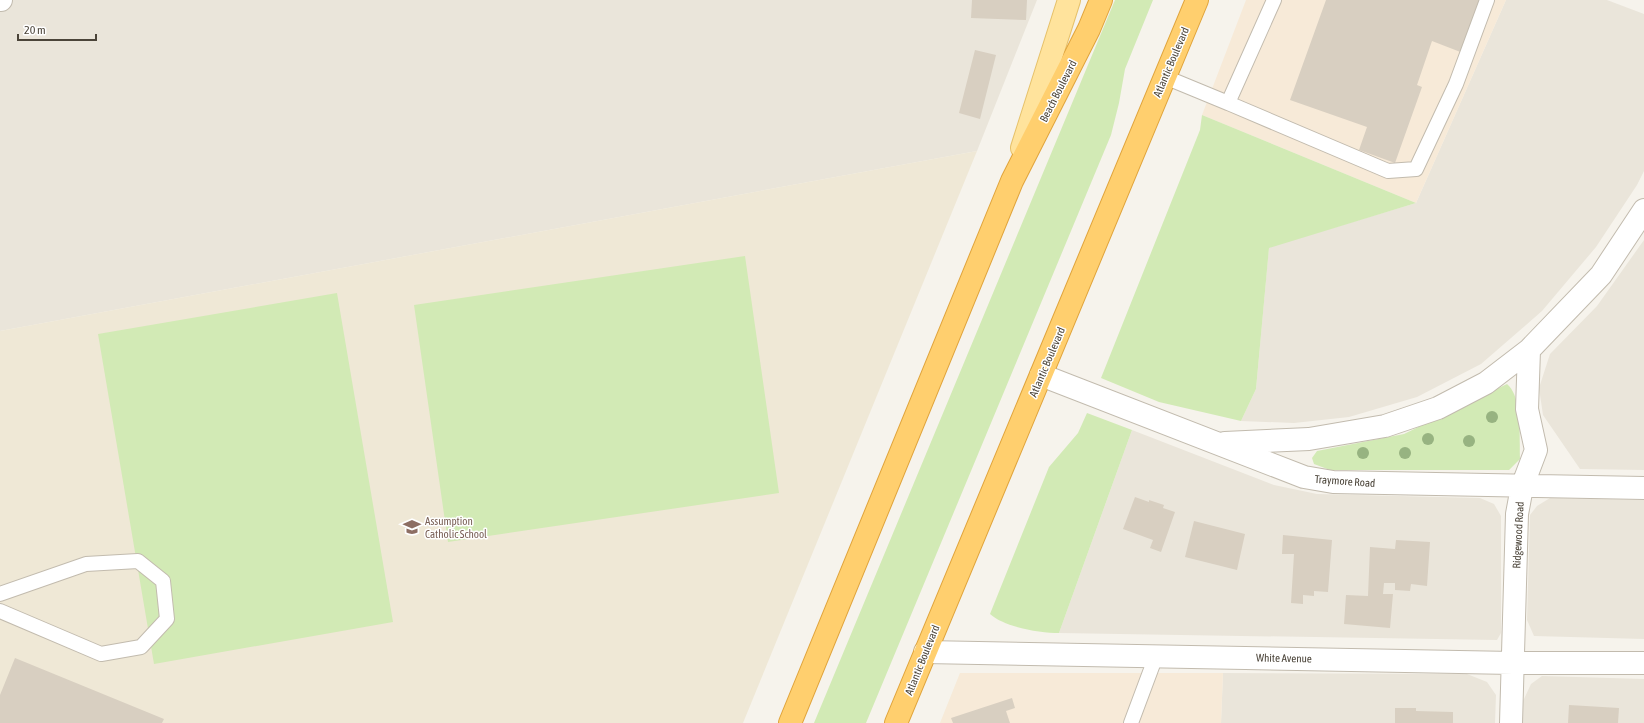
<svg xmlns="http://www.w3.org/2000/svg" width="1644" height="723" font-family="'Asap Condensed',sans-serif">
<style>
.residential{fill:#eae5da}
.commercial{fill:#f7ead8}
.education{fill:#efe8d6}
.green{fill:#d2eab5}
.building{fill:#d8cfc1}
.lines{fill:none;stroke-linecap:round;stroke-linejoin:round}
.lane-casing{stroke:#c2bbae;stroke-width:16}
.street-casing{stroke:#c2bbae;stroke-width:24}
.primary-casing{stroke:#e6c16a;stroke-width:24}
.highway-casing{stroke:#e0a43c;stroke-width:24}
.lane{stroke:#fff;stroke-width:14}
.street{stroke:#fff;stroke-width:22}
.primary{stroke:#ffe39c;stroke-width:22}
.highway{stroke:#ffcf6e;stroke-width:22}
.tree{fill:#97b381}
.labels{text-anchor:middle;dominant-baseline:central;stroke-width:3;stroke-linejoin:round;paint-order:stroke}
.street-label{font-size:11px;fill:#4b4439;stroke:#fff}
.education-label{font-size:11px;fill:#785e54;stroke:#fff;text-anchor:start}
</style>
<rect width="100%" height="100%" fill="#f6f3ec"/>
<!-- residential -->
<path class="residential" d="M0,0H1037L977,151L0,331Z
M1506,0H1607L1644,14V171L1637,185L1596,247L1542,311L1481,364L1417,397L1349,417L1294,423L1241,421L1256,389L1269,247L1416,203Z
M1644,240V470L1580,469L1543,415L1539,388L1550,354L1597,306Z
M1132,430L1274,485L1317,494L1480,498L1494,504L1501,516V633L1497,640L1059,633Z
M1550,498L1644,500V639L1534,636L1527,620L1530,515L1537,506Z
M1223,673L1467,674L1487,682L1496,695L1495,723H1221Z
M1542,676L1644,679V723H1522L1523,701L1531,684Z"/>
<!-- commercial -->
<path class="commercial" d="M1246,0H1506L1416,203L1202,115Z
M960,673H1223L1221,723H940Z"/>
<!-- education -->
<path class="education" d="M977,151L743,723H0V331Z"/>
<!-- green -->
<path class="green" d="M1115,0H1153L1125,69L1119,103L1111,135L866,723H814Z
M1202,115L1416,203L1269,248L1256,389L1241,421L1159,402L1101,378L1200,130Z
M745,256L779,493L448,542L414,305Z
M337,293L393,622L154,664L98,334Z
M1507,384C1523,397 1519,439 1520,459L1509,470H1330L1314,464L1312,458L1317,451L1404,434Z
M1087,413L1132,430L1059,633C1040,633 1004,627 990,614L1049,467L1078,433Z"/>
<!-- building -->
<path class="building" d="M972,0H1027L1026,20L971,18Z
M1326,0H1482L1463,53L1432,41L1417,85L1422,87L1395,163L1359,150L1367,127L1290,100Z
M975,50L996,55L980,119L959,113Z
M1135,497L1149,502V500L1164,505L1163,508L1175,512L1161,552L1150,548L1153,540L1123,529Z
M1194,521L1245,534L1237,570L1185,557Z
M1283,535L1332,540L1328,592L1314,591V596L1303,595V604L1291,603L1294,554H1282Z
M1396,540L1430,542L1427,586L1411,584L1410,591L1395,590V583H1384L1383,594H1393L1390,628L1344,624L1346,595L1368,596L1370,547L1395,549Z
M15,658L164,719L162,723H0V695Z
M1012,698L1015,708L1006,711L1010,723H953L951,718Z
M1569,705L1619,708L1618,723H1568Z
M1395,708H1416V711L1453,712V723H1395Z"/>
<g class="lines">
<!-- lane casing -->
<g class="lane-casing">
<path id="lane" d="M1165,77L1228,103L1274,0
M1228,103L1388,171L1416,169L1456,84L1487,0
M0,594L86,564L138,561L163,581L167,619L141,647L101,654L0,611
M1131,723L1156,656"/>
</g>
<!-- street casing -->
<g class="street-casing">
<path id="street" d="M0,0H1
M1041,375L1304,477L1333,482L1644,488
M1225,443L1309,439L1385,426L1438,408L1486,383L1529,350
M925,652L1513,663H1644
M1511,723L1517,514L1522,487L1536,450L1527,409L1529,350L1601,275L1644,210"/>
</g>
<!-- primary casing -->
<g class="primary-casing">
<path id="primary" d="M1022,148L1069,0"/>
</g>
<!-- highway casing -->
<g class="highway-casing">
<path id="highway" d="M790,723L1012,181L1089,29L1101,0
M896,723L1197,0"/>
</g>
<!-- lane -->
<use href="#lane" class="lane"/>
<!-- street -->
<use href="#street" class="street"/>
<!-- primary -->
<use href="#primary" class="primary"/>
<!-- highway -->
<use href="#highway" class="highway"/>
</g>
<!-- trees -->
<g class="tree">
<circle cx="1492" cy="417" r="6"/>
<circle cx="1428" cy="439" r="6"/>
<circle cx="1469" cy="441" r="6"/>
<circle cx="1363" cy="453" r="6"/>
<circle cx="1405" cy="453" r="6"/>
</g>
<!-- icons -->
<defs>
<g id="school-bare" transform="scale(1.38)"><path d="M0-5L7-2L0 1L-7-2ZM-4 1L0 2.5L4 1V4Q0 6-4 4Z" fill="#8d6e63" stroke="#fff" stroke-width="2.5" paint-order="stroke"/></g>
</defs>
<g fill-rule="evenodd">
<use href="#school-bare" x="412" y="527"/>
</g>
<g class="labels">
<!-- street labels -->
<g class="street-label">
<text transform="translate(1171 62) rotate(-67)">Atlantic Boulevard</text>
<text transform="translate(1058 91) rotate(-63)">Beach Boulevard</text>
<text transform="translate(1047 362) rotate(-67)">Atlantic Boulevard</text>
<text transform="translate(1345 481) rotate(4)">Traymore Road</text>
<text transform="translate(1518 535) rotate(-87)">Ridgewood Road</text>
<text transform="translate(1284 658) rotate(1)">White Avenue</text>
<text transform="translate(922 660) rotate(-68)">Atlantic Boulevard</text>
</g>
<!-- education labels -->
<g class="education-label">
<text x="425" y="521">Assumption<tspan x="425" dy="13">Catholic School</tspan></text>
</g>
</g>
<!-- scale -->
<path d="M18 34v6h78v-6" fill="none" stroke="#4b4439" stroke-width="2"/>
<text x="24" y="34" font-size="12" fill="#4b4439" stroke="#ffffff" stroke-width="3" paint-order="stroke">20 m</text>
</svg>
